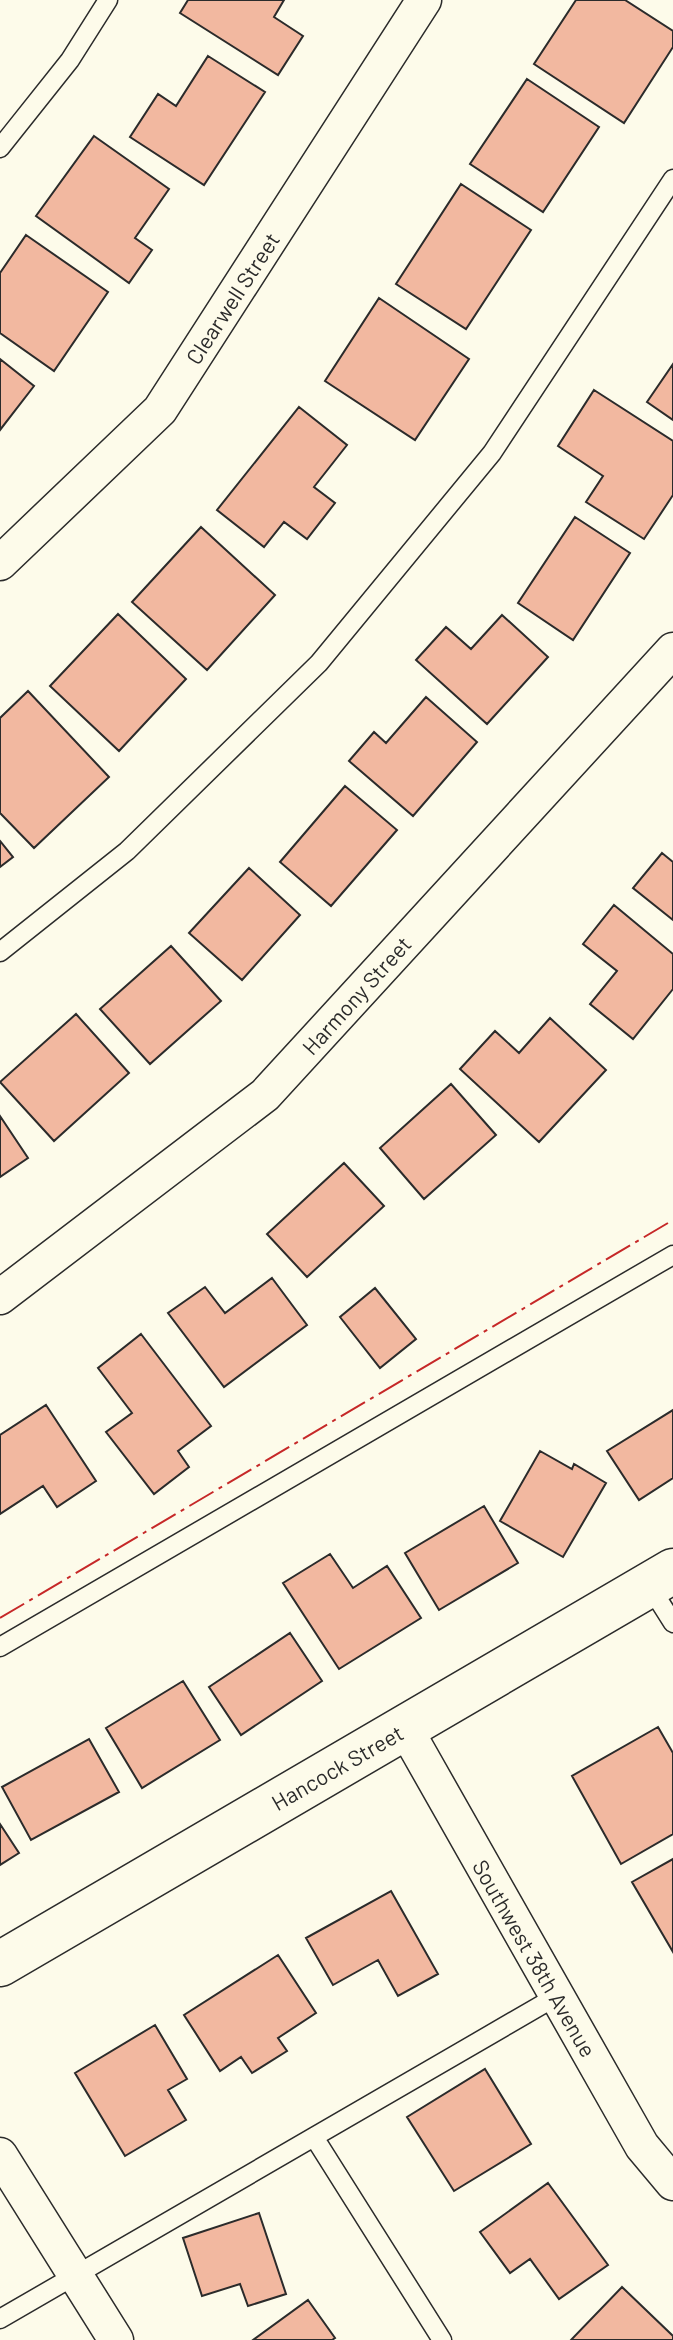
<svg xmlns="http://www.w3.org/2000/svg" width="673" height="2340" font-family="Barlow,sans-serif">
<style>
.building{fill:#f2b8a0;stroke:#2b2b2b;stroke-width:2}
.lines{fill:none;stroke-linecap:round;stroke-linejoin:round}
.lane-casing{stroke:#2b2b2b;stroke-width:21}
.street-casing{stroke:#2b2b2b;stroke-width:37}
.secondary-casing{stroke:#2b2b2b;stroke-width:47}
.lane{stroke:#fdfbea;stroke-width:18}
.street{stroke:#fdfbea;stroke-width:34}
.secondary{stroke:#fdfbea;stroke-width:44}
.power{stroke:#c62828;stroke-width:2;stroke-dasharray:28 6 4 6;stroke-linecap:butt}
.labels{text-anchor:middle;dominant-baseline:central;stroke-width:6;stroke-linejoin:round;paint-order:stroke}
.street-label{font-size:22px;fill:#2b2b2b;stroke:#fdfbea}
</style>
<rect width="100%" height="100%" fill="#fdfbea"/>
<!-- building -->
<path class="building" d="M188,0H284L274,17L303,36L278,75L180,13Z
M576,0H625L673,31V47L624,123L534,64Z
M208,56L265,92L204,185L130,137L158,94L176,106Z
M527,79L599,127L543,212L470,164Z
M94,136L169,189L135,238L152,250L129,283L36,216Z
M461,184L531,230L466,329L396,284Z
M26,235L108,292L54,371L0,333V273Z
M379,298L469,359L415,440L325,381Z
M0,359L34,386L0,430Z
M673,364V420L647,402Z
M594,390L673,441V495L644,539L586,502L603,476L558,446Z
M299,407L347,445L314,487L335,503L307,539L284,522L264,547L217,510Z
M575,517L630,553L573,640L518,603Z
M201,527L275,595L207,670L132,602Z
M118,614L186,679L119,751L50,686Z
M502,615L548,657L487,724L416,660L446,627L471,649Z
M28,691L109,777L34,848L0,813V718Z
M426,697L477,742L413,816L349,761L374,732L386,743Z
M345,786L397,830L331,906L280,862Z
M0,841L13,857L0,867Z
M662,853L673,862V920L633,888Z
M249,868L300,915L242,980L189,933Z
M614,905L673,954V989L633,1039L590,1004L617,971L583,944Z
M171,946L221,1001L150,1064L100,1009Z
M76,1014L129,1073L54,1141L0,1082Z
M550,1018L606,1070L539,1142L460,1069L495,1031L519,1053Z
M451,1084L496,1135L424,1199L380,1148Z
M0,1116L28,1158L0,1177Z
M344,1163L384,1206L307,1277L267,1234Z
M272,1278L307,1325L224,1387L168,1313L205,1287L225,1313Z
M375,1288L416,1339L380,1368L340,1317Z
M141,1334L211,1426L178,1451L189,1467L154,1494L106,1432L132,1413L98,1368Z
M46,1405L96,1481L57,1507L43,1486L0,1514V1435Z
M673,1410V1478L639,1500L607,1451Z
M540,1451L572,1469L574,1464L606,1483L563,1557L500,1521Z
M484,1506L518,1563L439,1610L405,1553Z
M330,1554L353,1588L387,1566L421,1618L339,1669L283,1583Z
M290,1633L322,1681L241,1735L209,1687Z
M183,1681L220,1740L142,1788L106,1728Z
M658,1727L673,1753V1834L621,1864L572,1776Z
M89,1739L119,1792L31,1840L2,1787Z
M0,1824L19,1853L0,1865Z
M673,1859V1952L632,1882Z
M391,1891L438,1974L398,1996L378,1960L333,1985L306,1938Z
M278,1955L316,2013L278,2038L287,2051L252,2073L241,2057L220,2071L184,2015Z
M155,2025L187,2079L168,2090L186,2120L125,2156L75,2073Z
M485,2069L531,2144L454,2191L407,2117Z
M548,2183L608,2265L559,2299L530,2259L510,2273L480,2232Z
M259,2213L286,2294L248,2306L240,2284L202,2296L183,2238Z
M622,2287L673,2336V2340H571Z
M308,2300L335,2338L332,2340H253Z"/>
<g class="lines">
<!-- lane casing -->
<g class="lane-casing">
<path id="lane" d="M0,148L70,60L108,0
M0,952L127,851L319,663L492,453L673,179
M649,1585L673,1623
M0,1647L673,1255
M314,2137L442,2340
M0,2319L557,1996"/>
</g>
<!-- street casing -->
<g class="street-casing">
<path id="street" d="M0,563L160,410L424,0
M0,1297L265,1095L673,650
M405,1728L642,2146L673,2183
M0,2155L116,2340"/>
</g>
<!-- secondary casing -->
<g class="secondary-casing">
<path id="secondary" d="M0,1964L673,1571"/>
</g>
<!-- lane -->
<use href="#lane" class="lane"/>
<!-- street -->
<use href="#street" class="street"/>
<!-- secondary -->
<use href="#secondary" class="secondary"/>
<!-- power -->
<path class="power" d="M0,1618L673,1220"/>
</g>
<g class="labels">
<!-- street labels -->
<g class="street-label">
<text transform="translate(232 298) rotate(-57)">Clearwell Street</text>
<text transform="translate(356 995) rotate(-48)">Harmony Street</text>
<text transform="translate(337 1767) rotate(-30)">Hancock Street</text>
<text transform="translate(535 1958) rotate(60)">Southwest 38th Avenue</text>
</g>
</g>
</svg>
